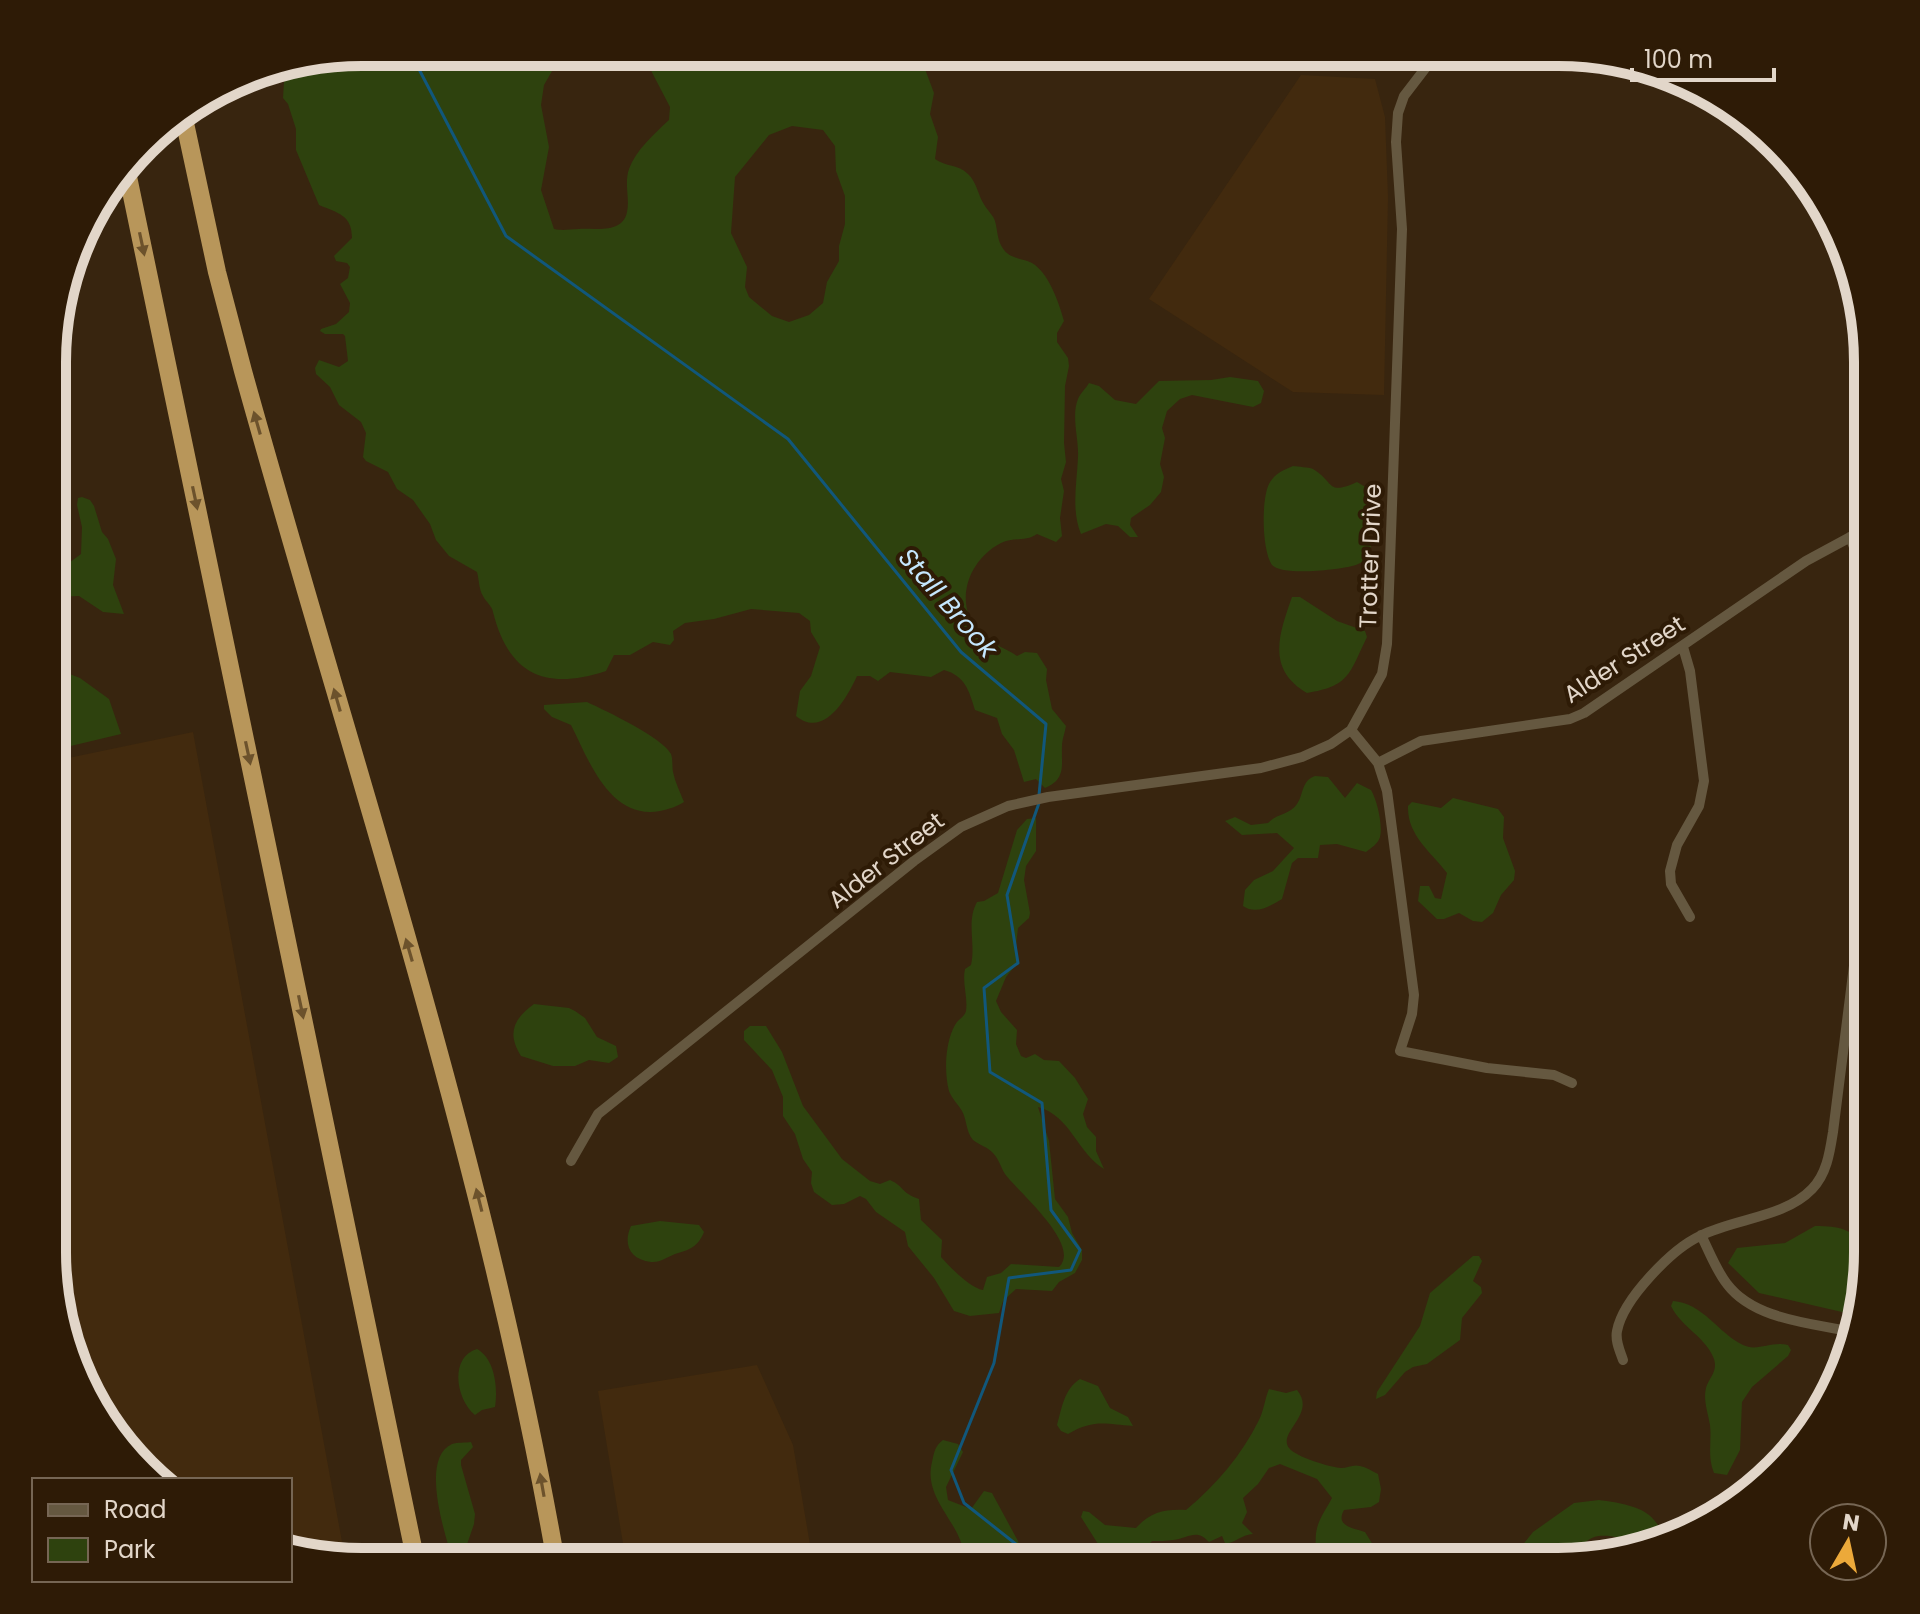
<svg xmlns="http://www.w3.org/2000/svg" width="1920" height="1614" font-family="Poppins,sans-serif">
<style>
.built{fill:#422a0e}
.green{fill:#2e420e;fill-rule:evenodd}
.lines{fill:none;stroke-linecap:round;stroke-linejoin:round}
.stream{stroke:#11577b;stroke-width:3}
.minor{stroke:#655840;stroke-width:10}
.motorway{stroke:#b8965a;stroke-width:18}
.oneway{fill:#6c522c}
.labels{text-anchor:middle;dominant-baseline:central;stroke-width:8;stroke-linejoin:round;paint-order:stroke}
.street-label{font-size:24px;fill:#e2d6c9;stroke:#2e1b06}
.water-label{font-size:26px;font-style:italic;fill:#c5e7fe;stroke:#2e1b06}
.rim{fill:none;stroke:#e2d6c9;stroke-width:10}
</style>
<rect width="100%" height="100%" fill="#38250f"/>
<!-- built -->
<path class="built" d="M1301,75L1375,79L1385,117L1388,197L1384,395L1293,392L1149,299Z
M193,732L345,1558L290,1548V1480H156L143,1471L76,1371L53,1272L54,761Z
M757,1365L793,1445L813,1562H626L598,1391Z"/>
<!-- green -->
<path class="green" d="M362,52H563L544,85L541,105L549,147L541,190L554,229C564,231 569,229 579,229C594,228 623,234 627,212C630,199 624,184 629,169C636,150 654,134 669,120L670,107L645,59L640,55L628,52H923L925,69L934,93L930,114L938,137L935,159C946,167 958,164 968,174C977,182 978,196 985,206C988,211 993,215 995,221C998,232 997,241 1004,250C1011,259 1022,258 1032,263C1049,273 1059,303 1064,321L1057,333V342L1068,358L1069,366L1065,386L1064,443L1066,462L1061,479L1064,491L1060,518L1062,536L1056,542L1037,534C1026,542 1013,537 1001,543C968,560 953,603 979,633C986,642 1006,648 1017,656L1025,652L1037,653L1047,669L1046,680L1052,709L1066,726C1065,732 1062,740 1062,746C1061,764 1067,779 1045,788L1036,779L1024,782L1014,750L1002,734L997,718L975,710C969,690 965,676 944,670L931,677L890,672L878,681L870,676H857C847,698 824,739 796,716L800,691L811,676L820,647L811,632L810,621L799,613L751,609L714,619L685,623L673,631L674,640L670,645L653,642L630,655H614L606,671C545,691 509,675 493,612C492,606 486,602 483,596C479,590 479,579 477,572L449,556L436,540L430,524L413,500L397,489L388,472L366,461L363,457L366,433L361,422L339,405L330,387L316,374L315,368L319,360L339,367L348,361L345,336L343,334H325L320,331L321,329L336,324L349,312L350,303L340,284L348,278L350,267L347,263L336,261L334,256L352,238C352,215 338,213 319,205L296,150V129L288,104L283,98L284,82L295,74L297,63ZM792,126L823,130L835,146L836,171L845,196V224L839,246V261L827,282L823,303L809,315L789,322L772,316L749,297L745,287L747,267L731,233L735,177L769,135Z
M1230,377L1258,381L1264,391L1261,403L1253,407L1192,395L1180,399L1167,411L1162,428L1165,438L1160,464L1164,477L1161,492L1150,505L1131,518L1130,525L1138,537H1130L1118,526L1106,524L1081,534C1071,510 1077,482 1078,457C1079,439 1071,416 1078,399C1080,394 1086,388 1089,383L1099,386L1115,400L1136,404L1159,381L1211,380Z
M1293,466C1299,467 1308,467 1313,469C1335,482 1326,496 1357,482L1367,488L1368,543L1371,546L1369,558C1364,561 1358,565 1352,566C1337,570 1282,576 1272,565C1262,551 1261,500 1269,484C1274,474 1283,470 1293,466Z
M82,497L90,500L94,506L102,532L108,539L116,559L113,585L124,614L103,612L79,596L54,597V574L81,554L82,527L77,505L78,498Z
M1292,597H1300L1337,621L1365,631L1367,637C1349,674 1350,686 1307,693C1266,669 1279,634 1292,597Z
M54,668L80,678L109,699L121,734L54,750Z
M587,702C606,711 662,737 671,754C673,759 672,767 673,772C675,782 680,792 684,802C676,807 669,809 660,811C610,820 589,761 571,725L552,717L544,709V705Z
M1315,776L1328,777L1345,798L1357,783L1371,790C1377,800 1383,825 1380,837C1378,844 1371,848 1366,852L1337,844L1320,845L1318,858H1298L1292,863L1282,899C1270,906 1256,915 1243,906L1245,890L1254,880L1273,871L1294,848L1277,833L1242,835L1225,821L1235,817L1251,825L1268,823C1277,813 1290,815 1297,804C1304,794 1301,781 1315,776Z
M1453,798L1498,809L1504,817L1503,838L1515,871L1514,880L1501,895L1493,913L1482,922L1473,921L1459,913L1444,919H1437L1418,901L1420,886H1429L1435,898L1441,899L1447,873C1430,851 1407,835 1408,806L1412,802L1441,808Z
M1036,818V851L1026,866L1024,880L1030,913L1029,918L1018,928L1016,946L1018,962L1006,977L996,1001L1001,1012L1017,1030L1016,1044L1021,1056L1026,1058L1035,1054L1044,1060L1059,1061L1075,1078L1088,1099L1083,1114L1087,1127L1096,1137V1151L1104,1169C1077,1153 1071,1116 1038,1107L1049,1141L1055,1199L1068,1217L1072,1233L1082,1250V1260L1075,1273L1059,1282L1052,1291L1016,1289L1003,1301L999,1313L970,1316L954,1311L934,1278L908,1246L905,1232L876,1212L866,1199L860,1196L844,1204L832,1205L814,1192L811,1183L812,1172L803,1159L795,1134L783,1116V1097L772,1070L744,1040V1031L750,1026H766L782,1052L803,1106L842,1159L870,1181L880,1184L890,1180C904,1186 901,1193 919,1199L921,1220L942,1240L941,1257C950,1267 970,1288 983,1290L987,1277L1001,1273L1011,1264L1059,1267C1082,1245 1018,1192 1005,1174C1001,1168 999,1159 993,1153C988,1147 979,1145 973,1140C966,1132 967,1120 962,1111C958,1104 952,1099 949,1091C944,1072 945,1043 955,1025C958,1019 964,1018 966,1011C968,997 962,983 965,969L971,965C976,944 966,922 977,902L984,901L998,893L1017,830L1027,819Z
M534,1004L569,1008L575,1011L585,1018L597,1037L616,1046L618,1057L609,1063L589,1060L575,1066H553L521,1056C507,1034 513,1019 534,1004Z
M660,1221L699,1225L704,1232C698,1247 689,1250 675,1254C667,1257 660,1263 651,1262C629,1259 623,1244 631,1226Z
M1815,1226C1841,1226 1848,1229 1868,1245L1855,1315L1759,1293L1728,1263L1737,1248L1785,1243Z
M1473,1256H1479L1482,1261L1473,1281L1481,1287L1482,1293L1462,1318L1460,1340L1427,1364L1413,1367L1405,1372L1385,1395L1376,1399L1377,1392L1420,1326L1430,1293Z
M1673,1301C1703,1303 1718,1333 1743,1345C1757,1352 1771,1341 1788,1345L1791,1350L1788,1356L1752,1387L1742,1402L1740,1450L1727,1475L1714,1473C1707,1456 1712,1441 1710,1425C1708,1413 1703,1400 1706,1388C1709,1377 1718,1372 1714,1359C1706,1337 1681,1327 1671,1306Z
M477,1349C495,1359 498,1388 495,1407L482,1410L475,1415C456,1400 449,1357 477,1349Z
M1080,1379L1098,1386L1110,1408L1128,1417L1133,1426C1105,1424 1094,1419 1068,1434L1061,1431L1057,1425C1062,1408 1064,1389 1080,1379Z
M1269,1389L1286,1393L1297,1390C1317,1414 1277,1432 1289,1448C1296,1457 1329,1467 1341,1468C1348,1468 1353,1464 1360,1466C1366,1467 1372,1471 1378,1474L1381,1489L1379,1502L1371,1507L1344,1510C1335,1526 1353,1528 1365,1532L1383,1561H1377C1365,1549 1346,1545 1335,1561L1297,1562C1326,1543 1310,1545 1319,1522C1322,1514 1328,1506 1332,1498L1317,1479L1280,1464L1269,1468L1258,1484L1243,1498L1247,1512L1242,1523L1253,1534C1242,1534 1233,1545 1225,1543L1222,1536L1209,1542C1196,1528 1189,1538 1173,1540C1166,1541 1159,1541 1152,1541L1141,1552L1139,1562H1054L1061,1555L1080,1557L1097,1550L1098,1544L1081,1517L1083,1511L1089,1512L1105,1525L1136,1528C1151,1512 1164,1509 1186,1510C1217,1484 1241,1456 1259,1420C1264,1410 1265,1398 1269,1389Z
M943,1440L958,1444L963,1452L946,1487L948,1500L971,1509L984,1491L992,1493L1018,1541L1024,1562H965L967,1557C963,1549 961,1541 957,1533C945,1510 925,1490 932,1462C934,1452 935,1446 943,1440Z
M471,1442L473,1447L461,1460V1465L475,1514L474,1524L461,1562H453C446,1536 419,1459 452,1444C457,1442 466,1443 471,1442Z
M1599,1500C1614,1502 1637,1505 1649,1515C1658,1522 1661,1533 1671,1540L1628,1550L1616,1537C1585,1532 1587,1544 1568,1561H1510L1533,1532L1574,1503Z"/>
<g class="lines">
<!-- stream -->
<path class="stream" d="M410,52L506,236L788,439L961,652L1046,724L1039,795
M306,61H414
M1030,1562L1031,1556L964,1503L951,1470L994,1363L1009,1278L1071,1270L1080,1250L1051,1210L1042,1103L990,1072L984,988L1018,963L1007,895L1039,803"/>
<!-- minor -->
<path class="minor" d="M1437,53L1404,96L1398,113L1396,142L1402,229L1387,644L1382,674L1351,730L1378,763L1387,791L1414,995L1412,1014L1400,1051L1487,1068L1554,1075L1572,1083
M1850,537L1867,579
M1683,647L1690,671L1704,781L1699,806L1677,845L1670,871L1671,884L1690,917
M1378,763L1421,741L1570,719L1584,713L1806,561L1867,528
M571,1161L598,1114L914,861L961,827L1008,806L1048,797L1261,768L1302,757L1331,744L1351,730
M1701,1235C1709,1251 1716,1270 1727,1284C1754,1320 1812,1323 1852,1332
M1623,1360C1620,1351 1615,1341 1617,1331C1623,1299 1672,1249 1700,1236C1736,1218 1784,1218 1812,1189C1827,1174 1830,1151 1833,1132L1868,855"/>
<!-- motorway -->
<path class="motorway" d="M183,114L217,272L243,371C353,767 485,1157 556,1562
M126,167L416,1562"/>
</g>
<!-- one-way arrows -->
<defs><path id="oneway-solid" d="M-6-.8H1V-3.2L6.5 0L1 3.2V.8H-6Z" transform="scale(2)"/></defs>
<g class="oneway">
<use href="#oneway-solid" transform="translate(142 244) rotate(78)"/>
<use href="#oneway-solid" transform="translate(257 423) rotate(-106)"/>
<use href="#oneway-solid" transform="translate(195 498) rotate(78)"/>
<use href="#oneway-solid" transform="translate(337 700) rotate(-106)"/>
<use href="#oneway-solid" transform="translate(248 753) rotate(78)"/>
<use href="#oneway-solid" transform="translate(409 950) rotate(-106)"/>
<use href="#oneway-solid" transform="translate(301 1007) rotate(78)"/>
<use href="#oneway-solid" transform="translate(479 1200) rotate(-104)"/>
<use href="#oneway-solid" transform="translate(542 1485) rotate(-100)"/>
</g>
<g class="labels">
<!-- street labels -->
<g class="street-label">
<text transform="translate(1370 556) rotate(-88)">Trotter Drive</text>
<text transform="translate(1624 659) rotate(-33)">Alder Street</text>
<text transform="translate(886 860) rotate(-38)">Alder Street</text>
</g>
<!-- water labels -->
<g class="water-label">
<text transform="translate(948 603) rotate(49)">Stall Brook</text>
</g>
</g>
<!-- crop -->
<path d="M0 0H1920V1614H0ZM362 66H1558A296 296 0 0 1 1854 362V1252A296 296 0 0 1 1558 1548H362A296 296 0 0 1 66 1252V362A296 296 0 0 1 362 66Z" fill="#2e1b06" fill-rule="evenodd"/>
<path class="rim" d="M362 66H1558A296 296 0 0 1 1854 362V1252A296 296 0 0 1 1558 1548H362A296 296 0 0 1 66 1252V362A296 296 0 0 1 362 66Z"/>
<!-- legend -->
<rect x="32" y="1478" width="260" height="104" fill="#2e1b06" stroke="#766654" stroke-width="2"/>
<rect x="48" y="1504" width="40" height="12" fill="#655840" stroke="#766654" stroke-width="2"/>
<text x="104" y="1518" font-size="24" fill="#e2d6c9">Road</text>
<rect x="48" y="1538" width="40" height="24" fill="#2e420e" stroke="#766654" stroke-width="2"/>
<text x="104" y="1558" font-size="24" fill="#e2d6c9">Park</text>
<!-- north arrow -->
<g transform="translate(1848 1542) rotate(9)"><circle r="38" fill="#2e1b06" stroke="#766654" stroke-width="2"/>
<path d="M0-6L14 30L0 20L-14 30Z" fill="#eca93a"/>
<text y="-12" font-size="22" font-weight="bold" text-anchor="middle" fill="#e2d6c9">N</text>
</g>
<!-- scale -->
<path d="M1632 68v12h142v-12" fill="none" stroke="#e2d6c9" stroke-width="4"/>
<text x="1644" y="68" font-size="24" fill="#e2d6c9" stroke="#2e1b06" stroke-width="6" paint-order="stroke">100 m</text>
</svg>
